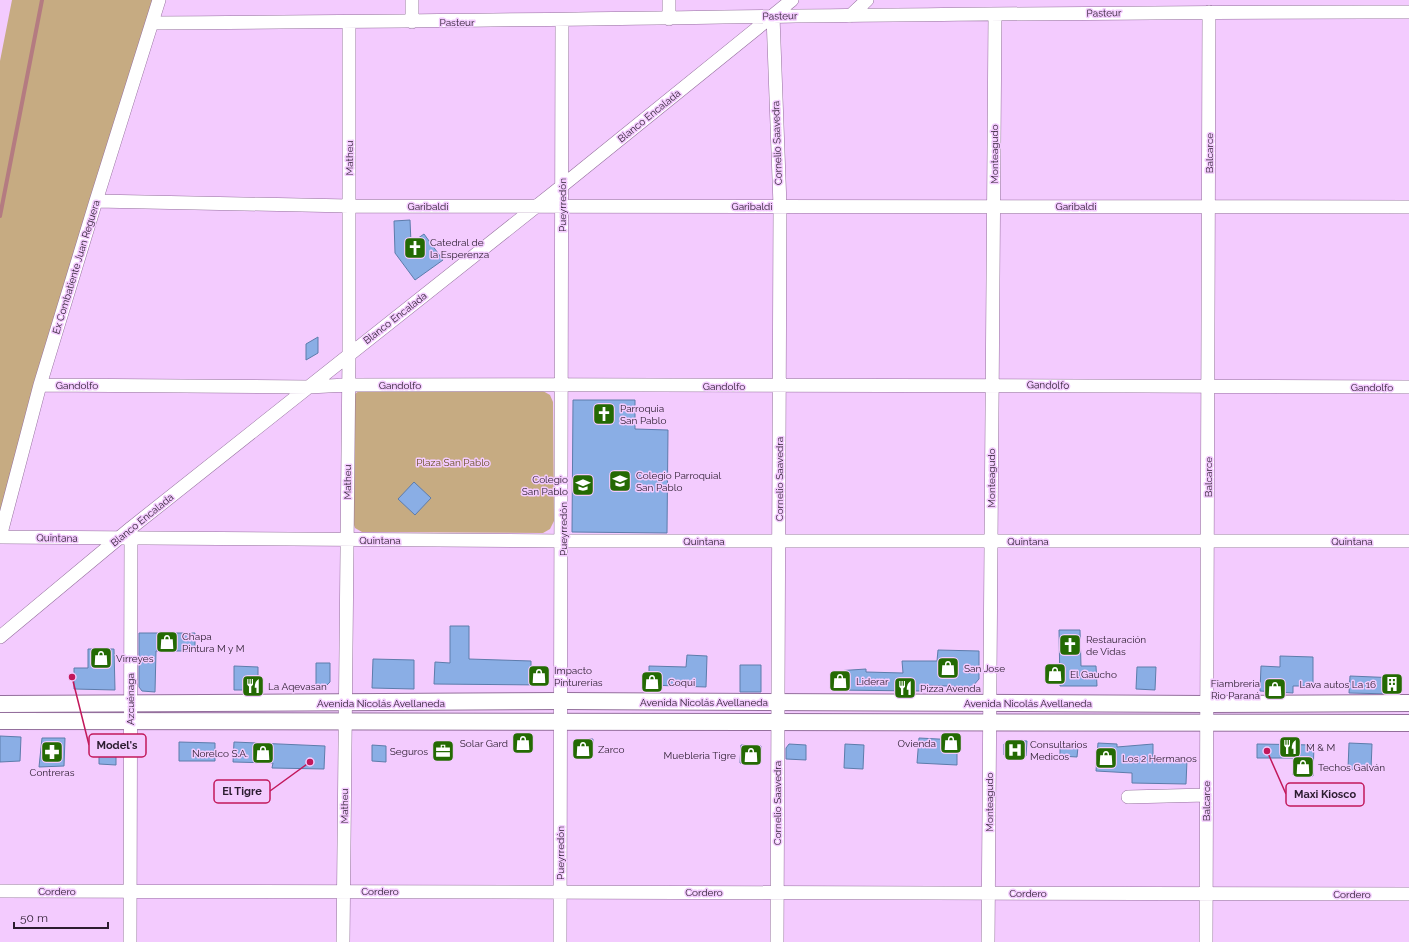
<svg xmlns="http://www.w3.org/2000/svg" width="1409" height="942" font-family="Raleway,sans-serif">
<style>
.green{fill:#c6ab82}
.lines{fill:none;stroke-linecap:round;stroke-linejoin:round}
.stream{stroke:#b47b81;stroke-width:4}
.building{fill:#8aaee5;stroke:#5d7cab}
.minor-casing{stroke:#946f9d;stroke-width:14}
.major-casing{stroke:#946f9d;stroke-width:18}
.minor{stroke:#fff;stroke-width:13}
.major{stroke:#fff;stroke-width:16}
.labels{text-anchor:middle;dominant-baseline:central;stroke-width:3;stroke-linejoin:round;paint-order:stroke}
.street-label{font-size:10px;fill:#2b1c2f;stroke:#f3cbfe}
.poi-label{font-size:10px;fill:#2b1c2f;stroke:#f3cbfe;text-anchor:start}
.park-label{font-size:10px;fill:#674d1f;stroke:#f3cbfe}
.leader{fill:none;stroke:#c2185b;stroke-width:1.5}
.callout-dot{fill:#c2185b;stroke:#f3cbfe;stroke-width:1.5}
.callout{fill:#f3cbfe;stroke:#c2185b;stroke-width:1.5}
.callout-label{font-size:11px;text-anchor:middle;font-weight:bold;fill:#2b1c2f}
</style>
<rect width="100%" height="100%" fill="#f3cbfe"/>
<!-- green -->
<path class="green" d="M12,0H153L0,517V61Z
M361,390L543,391L550,395L553,402L554,521L550,529L543,533L362,532L355,528L353,522V397L356,393Z"/>
<g class="lines">
<!-- stream -->
<path class="stream" d="M0,216L42,0"/>
</g>
<!-- building -->
<path class="building" d="M410,220L411,243L424,234L443,260L415,280L395,253L394,221Z
M318,337V353L306,360V344Z
M573,400H635V429L668,430L667,533L572,532Z
M414,482L431,498L415,515L398,499Z
M450,626H469V659L531,661V670H548V682L543,685L434,684L435,662L450,663Z
M1059,630H1080L1081,666H1096L1097,686H1060Z
M139,633H195V651H156L155,692L142,691L139,687Z
M88,649H114L115,690L74,689V668H88Z
M938,650L979,651V679L972,687L921,685V691L835,690L836,671L866,669V672L903,673L902,661H937Z
M687,655L707,656L706,687L649,685V666L686,667Z
M1280,656L1313,657V686H1293V693L1260,691L1261,666L1280,667Z
M373,659L414,660V689L372,688Z
M316,663H330V682L324,688H316Z
M740,665H761V692H740Z
M234,666L258,667V690H234Z
M1137,667H1156L1155,690L1136,689Z
M1350,676L1398,678L1397,690L1392,694L1349,693Z
M0,736L21,737L20,761L0,762Z
M42,738H65L64,766L39,767Z
M919,738L957,740V765L917,763Z
M580,739H593L592,756L574,755V744Z
M99,740H107L116,749V765L99,764Z
M1010,740L1027,741L1026,756L1004,755V744Z
M179,742L215,743V761H179Z
M234,742L325,746L324,769L272,768L273,763L233,762Z
M437,742L450,743V760H437Z
M1098,743L1117,744V747L1153,744V760H1187L1186,784L1132,783V773L1096,771Z
M1349,743L1372,744L1371,770L1348,769Z
M789,744L806,745V760L786,759V748Z
M845,744L864,745L863,769L844,768Z
M1257,744L1314,745L1313,776L1293,775L1294,758H1257Z
M372,745L386,746V762L372,761Z
M741,745L761,746L760,764L740,763Z
M1060,746L1078,747L1077,757L1060,756Z"/>
<g class="lines">
<!-- minor casing -->
<g class="minor-casing">
<path id="minor" d="M669,0V19
M773,16L780,206L777,942
M850,16L867,0
M412,22V0
M152,23C571,21 990,11 1409,12
M96,201L349,206L1409,207
M40,385L309,387L347,385C701,384 1055,386 1409,387
M0,537L563,541H1409
M0,537L40,385L96,201L159,0
M0,637L131,528L562,186L792,0
M1128,797L1206,795
M0,891L1409,894
M130,942L131,532
M343,942L349,355V22
M560,942C562,635 562,328 562,21
M988,942L995,14
M1206,942L1209,12"/>
</g>
<!-- major casing -->
<g class="major-casing">
<path id="major" d="M0,704L562,701L1207,704L1409,703
M0,721L1409,723"/>
</g>
<!-- minor -->
<use href="#minor" class="minor"/>
<!-- major -->
<use href="#major" class="major"/>
</g>
<!-- icons -->
<defs>
<g id="church-square" transform="scale(1.15)"><rect x="-9" y="-9" width="18" height="18" rx="4" fill="#246a03" stroke="#f3cbfe"/><path d="M-1.2-6h2.4v3.5h3.3v2.4h-3.3V6h-2.4V-.1h-3.3v-2.4h3.3Z" fill="#fff"/></g>
<g id="school-square" transform="scale(1.15)"><rect x="-9" y="-9" width="18" height="18" rx="4" fill="#246a03" stroke="#f3cbfe"/><path d="M0-5L7-2L0 1L-7-2ZM-4 1L0 2.5L4 1V4Q0 6-4 4Z" fill="#fff"/></g>
<g id="shop-square" transform="scale(1.15)"><rect x="-9" y="-9" width="18" height="18" rx="4" fill="#246a03" stroke="#f3cbfe"/><path d="M-5-2.5h2.3a2.7 3.5 0 0 1 5.4 0H5L5.5 6h-11ZM-1.5-2.5h3a1.5 2.3 0 0 0-3 0Z" fill="#fff"/></g>
<g id="building-square" transform="scale(1.15)"><rect x="-9" y="-9" width="18" height="18" rx="4" fill="#246a03" stroke="#f3cbfe"/><path d="M-4-6H4V6H1V3H-1V6H-4ZM-2.5-4.3h1.7v1.8h-1.7ZM.8-4.3h1.7v1.8H.8ZM-2.5-1h1.7V.8h-1.7ZM.8-1h1.7V.8H.8Z" fill="#fff"/></g>
<g id="restaurant-square" transform="scale(1.15)"><rect x="-9" y="-9" width="18" height="18" rx="4" fill="#246a03" stroke="#f3cbfe"/><path d="M-5-6h1v4h1v-4h1v4h1v-4h1v5L-1.5 .5V6h-2V.5L-5-1ZM5-6V6H3V1.5H1.5Q1.5-4 5-6Z" fill="#fff"/></g>
<g id="hospital-square" transform="scale(1.15)"><rect x="-9" y="-9" width="18" height="18" rx="4" fill="#246a03" stroke="#f3cbfe"/><path d="M-5-5h3v3.5h4V-5h3V5h-3V1.5h-4V5h-3Z" fill="#fff"/></g>
<g id="office-square" transform="scale(1.15)"><rect x="-9" y="-9" width="18" height="18" rx="4" fill="#246a03" stroke="#f3cbfe"/><path d="M-6-3h4V-5.5h4V-3h4V5H-6ZM-1-4.5V-3h2v-1.5ZM-6 0V1H6V0Z" fill="#fff"/></g>
<g id="pharmacy-square" transform="scale(1.15)"><rect x="-9" y="-9" width="18" height="18" rx="4" fill="#246a03" stroke="#f3cbfe"/><path d="M-2-6h4v4h4v4h-4v4h-4v-4h-4v-4h4Z" fill="#fff"/></g>
</defs>
<g fill-rule="evenodd">
<use href="#church-square" x="415" y="248"/>
<use href="#church-square" x="604" y="414"/>
<use href="#school-square" x="620" y="481"/>
<use href="#school-square" x="583" y="485"/>
<use href="#shop-square" x="167" y="642"/>
<use href="#church-square" x="1070" y="645"/>
<use href="#shop-square" x="101" y="658"/>
<use href="#shop-square" x="948" y="668"/>
<use href="#shop-square" x="1055" y="674"/>
<use href="#shop-square" x="539" y="676"/>
<use href="#shop-square" x="840" y="681"/>
<use href="#shop-square" x="652" y="682"/>
<use href="#building-square" x="1392" y="684"/>
<use href="#restaurant-square" x="253" y="686"/>
<use href="#restaurant-square" x="905" y="688"/>
<use href="#shop-square" x="1275" y="689"/>
<use href="#shop-square" x="523" y="743"/>
<use href="#shop-square" x="951" y="743"/>
<use href="#restaurant-square" x="1290" y="747"/>
<use href="#shop-square" x="583" y="749"/>
<use href="#hospital-square" x="1015" y="750"/>
<use href="#office-square" x="443" y="751"/>
<use href="#pharmacy-square" x="52" y="752"/>
<use href="#shop-square" x="263" y="753"/>
<use href="#shop-square" x="751" y="755"/>
<use href="#shop-square" x="1106" y="758"/>
<use href="#shop-square" x="1303" y="767"/>
</g>
<g class="labels">
<!-- street labels -->
<g class="street-label">
<text transform="translate(1104 13) rotate(-1)">Pasteur</text>
<text transform="translate(780 16) rotate(-1)">Pasteur</text>
<text x="457" y="22">Pasteur</text>
<text transform="translate(649 116) rotate(-39)">Blanco Encalada</text>
<text transform="translate(777 143) rotate(-92)">Cornelio Saavedra</text>
<text transform="translate(1209 153) rotate(-90)">Balcarce</text>
<text transform="translate(994 154) rotate(-90)">Monteagudo</text>
<text transform="translate(349 158) rotate(-90)">Matheu</text>
<text transform="translate(562 205) rotate(-90)">Pueyrredón</text>
<text x="428" y="206">Garibaldi</text>
<text x="752" y="206">Garibaldi</text>
<text x="1076" y="206">Garibaldi</text>
<text transform="translate(76 267) rotate(-73)">Ex Combatiente Juan Reguera</text>
<text transform="translate(395 318) rotate(-38)">Blanco Encalada</text>
<text x="77" y="385">Gandolfo</text>
<text x="400" y="385">Gandolfo</text>
<text transform="translate(1048 385) rotate(1)">Gandolfo</text>
<text x="724" y="386">Gandolfo</text>
<text x="1372" y="387">Gandolfo</text>
<text transform="translate(1208 477) rotate(-90)">Balcarce</text>
<text transform="translate(991 478) rotate(-90)">Monteagudo</text>
<text transform="translate(779 479) rotate(-90)">Cornelio Saavedra</text>
<text transform="translate(347 482) rotate(-90)">Matheu</text>
<text transform="translate(142 520) rotate(-39)">Blanco Encalada</text>
<text transform="translate(563 529) rotate(-90)">Pueyrredón</text>
<text transform="translate(57 538) rotate(1)">Quintana</text>
<text x="380" y="540">Quintana</text>
<text x="704" y="541">Quintana</text>
<text x="1028" y="541">Quintana</text>
<text x="1352" y="541">Quintana</text>
<text transform="translate(130 699) rotate(-90)">Azcuénaga</text>
<text x="704" y="702">Avenida Nicolás Avellaneda</text>
<text x="381" y="703">Avenida Nicolás Avellaneda</text>
<text x="1028" y="703">Avenida Nicolás Avellaneda</text>
<text transform="translate(1206 801) rotate(-90)">Balcarce</text>
<text transform="translate(989 802) rotate(-90)">Monteagudo</text>
<text transform="translate(777 803) rotate(-90)">Cornelio Saavedra</text>
<text transform="translate(344 806) rotate(-90)">Matheu</text>
<text transform="translate(560 853) rotate(-90)">Pueyrredón</text>
<text x="57" y="891">Cordero</text>
<text x="380" y="891">Cordero</text>
<text x="704" y="892">Cordero</text>
<text x="1028" y="893">Cordero</text>
<text x="1352" y="894">Cordero</text>
</g>
<!-- poi labels -->
<g class="poi-label">
<text x="430" y="242">Catedral de<tspan x="430" dy="12">la Esperenza</tspan></text>
<text x="620" y="408">Parroquia<tspan x="620" dy="12">San Pablo</tspan></text>
<text x="636" y="475">Colegio Parroquial<tspan x="636" dy="12">San Pablo</tspan></text>
<text x="568" y="479" text-anchor="end">Colegio<tspan x="568" dy="12">San Pablo</tspan></text>
<text x="182" y="636">Chapa<tspan x="182" dy="12">Pintura M y M</tspan></text>
<text x="1086" y="639">Restauración<tspan x="1086" dy="12">de Vidas</tspan></text>
<text x="116" y="658">Virreyes</text>
<text x="964" y="668">San Jose</text>
<text x="554" y="670">Impacto<tspan x="554" dy="12">Pinturerías</tspan></text>
<text x="1070" y="674">El Gaucho</text>
<text x="856" y="681">Liderar</text>
<text x="668" y="682">Coqui</text>
<text x="1260" y="683" text-anchor="end">Fiambreria<tspan x="1260" dy="12">Rio Paraná</tspan></text>
<text x="1376" y="684" text-anchor="end">Lava autos La 16</text>
<text x="268" y="686">La Aqevasan</text>
<text x="920" y="688">Pizza Avenda</text>
<text x="508" y="743" text-anchor="end">Solar Gard</text>
<text x="936" y="743" text-anchor="end">Ovienda</text>
<text x="1030" y="744">Consultarios<tspan x="1030" dy="12">Medicos</tspan></text>
<text x="1306" y="747">M &amp; M</text>
<text x="598" y="749">Zarco</text>
<text x="428" y="751" text-anchor="end">Seguros</text>
<text x="248" y="753" text-anchor="end">Norelco S.A.</text>
<text x="736" y="755" text-anchor="end">Muebleria Tigre</text>
<text x="1122" y="758">Los 2 Hermanos</text>
<text x="1318" y="767">Techos Galván</text>
<text x="52" y="772" text-anchor="middle">Contreras</text>
</g>
<!-- park labels -->
<g class="park-label">
<text x="453" y="462">Plaza San Pablo</text>
</g>
</g>
<!-- callouts -->
<path class="leader" d="M72 677L89 745M310 762L270 791M1267 751L1286 794"/>
<g class="callout-dot">
<circle cx="72" cy="677" r="4"/>
<circle cx="310" cy="762" r="4"/>
<circle cx="1267" cy="751" r="4"/>
</g>
<g class="callout">
<rect x="89" y="734" width="57" height="23" rx="4"/>
<rect x="214" y="780" width="56" height="23" rx="4"/>
<rect x="1286" y="783" width="78" height="23" rx="4"/>
</g>
<g class="callout-label">
<text x="117" y="749">Model's</text>
<text x="242" y="795">El Tigre</text>
<text x="1325" y="798">Maxi Kiosco</text>
</g>
<!-- scale -->
<path d="M14 922v6h94v-6" fill="none" stroke="#2b1c2f" stroke-width="2"/>
<text x="20" y="922" font-size="12" fill="#2b1c2f" stroke="#f3cbfe" stroke-width="3" paint-order="stroke">50 m</text>
</svg>
